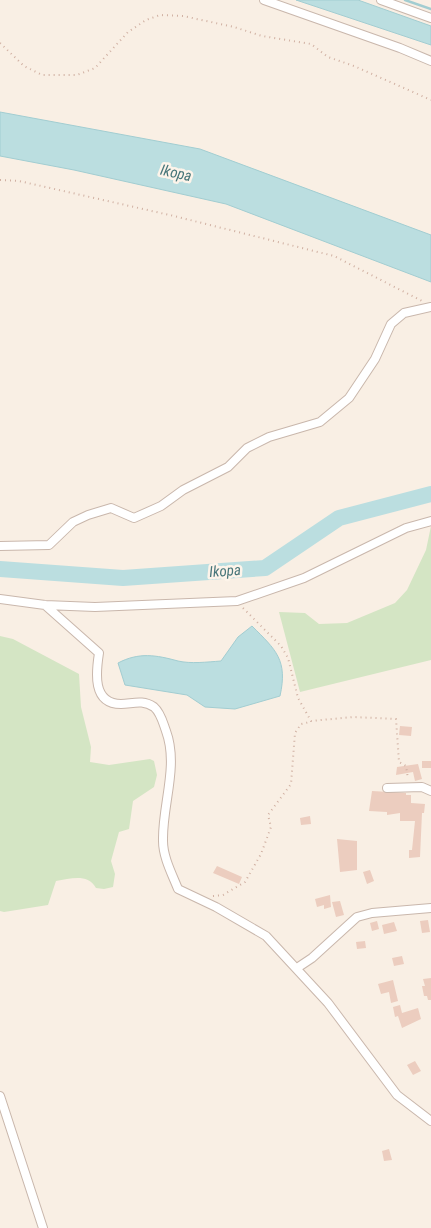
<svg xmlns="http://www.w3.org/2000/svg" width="431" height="1228" font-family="'Roboto Condensed',sans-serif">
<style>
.green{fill:#d4e5c4}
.water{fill:#bbdee0;stroke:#a2cdd1}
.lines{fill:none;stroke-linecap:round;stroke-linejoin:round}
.stream{stroke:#a2cdd1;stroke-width:2.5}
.river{stroke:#bbdee0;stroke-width:16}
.building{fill:#eccdbf}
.street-casing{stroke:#c9b7ac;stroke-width:10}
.path{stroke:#d0b0a2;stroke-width:2;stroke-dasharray:1 4;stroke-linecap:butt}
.street{stroke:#fff;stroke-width:8}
.labels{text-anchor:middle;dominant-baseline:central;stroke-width:5;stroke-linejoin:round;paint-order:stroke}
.water-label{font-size:15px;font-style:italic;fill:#467579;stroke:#fdf4ea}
</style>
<rect width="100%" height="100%" fill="#f9efe4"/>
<!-- green -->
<path class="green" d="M431,526V660L300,692L279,612L305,613L319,624L347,623L395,603L407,590L426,550Z
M0,636L13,639L79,674L81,707L91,747L90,762L109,765L150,759L154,761L157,775L154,787L133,801L129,829L119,832L111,861L115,874L113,887L104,889L96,888C87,873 71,879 56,881L48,905L4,912L0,911Z"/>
<!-- water -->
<path class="water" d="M296,0H358L431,26V45Z
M0,112L200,149L431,235V282L226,204L74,170L0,156Z
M252,626C276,650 288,660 280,696L235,709L205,707L187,695L125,685L118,663C139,652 156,655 178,661C191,664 207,662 221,661L238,637Z"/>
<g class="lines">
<!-- stream -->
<path class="stream" d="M405,0L431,9"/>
<!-- river -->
<path class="river" d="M0,569L123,578L265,568L339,518L431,494"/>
</g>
<!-- building -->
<path class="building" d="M400,726L412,727L411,736L399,735Z
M422,761H431V768H422Z
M418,764L422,779L415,781L413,772L396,775L397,767Z
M372,791L406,793V795H411V803L425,804L424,813H422L420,857L409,858V850H412L415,821H400V813L387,815V812L369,811Z
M310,816L311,824L301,825L300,818Z
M337,839L357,841V870L340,872Z
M217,866L242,877L239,884L213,873Z
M370,870L374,881L367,884L363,872Z
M330,895L331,907L324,909V905L317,907L315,899Z
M340,901L344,915L336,917L332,902Z
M428,920L430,932L422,933L420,921Z
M377,921L379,929L372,931L370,923Z
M394,922L397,931L384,934L382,925Z
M365,941L366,948L357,949L356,942Z
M402,956L404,964L394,966L392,958Z
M431,978V1000H428L427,996H424L422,986H425L423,979Z
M393,980L398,1001L391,1003L389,992L381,994L378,984Z
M400,1005L402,1013L418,1008L421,1019L402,1028L398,1016L395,1017L393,1007Z
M415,1061L421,1071L413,1075L407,1065Z
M389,1149L392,1160L384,1161L382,1151Z"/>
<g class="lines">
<!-- street casing -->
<g class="street-casing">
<path id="street" d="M264,0L400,48L431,61
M381,0L431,18
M0,546L49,545L73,522L88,515L111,508L134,518L161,506L183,490L228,467L247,448L269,437L320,422L349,398L375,359L391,324L404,313L431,307
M0,599L45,605L95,607L237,601L304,578L406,528L431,521
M45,605L99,653C96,672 92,704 121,704C132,704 142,699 154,707C161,713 163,723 166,731C179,766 162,805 163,841C163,857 172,874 178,889L216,907L266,936L328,1003L397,1095L431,1121
M387,788L422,787L431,791
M297,968L312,958L357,917L372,913L431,908
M0,1096L43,1228"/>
</g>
<!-- path -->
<path class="path" d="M0,43L24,66L42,75H77L95,68L128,32L146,20L160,15L183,16L234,27L262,36L311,44L328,57L354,66L431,100
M0,180L19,181L174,216L334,256L422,301
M243,608L281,646L288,658L298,698L311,721L353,717L396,719L399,762L406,766L408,779
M213,896L223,895L245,882L261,854L271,827L268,815L291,784L295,733L301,724L310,722"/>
<!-- street -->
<use href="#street" class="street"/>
</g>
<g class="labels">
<!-- water labels -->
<g class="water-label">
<text transform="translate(176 173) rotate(12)">Ikopa</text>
<text transform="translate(225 571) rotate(-4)">Ikopa</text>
</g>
</g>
</svg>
